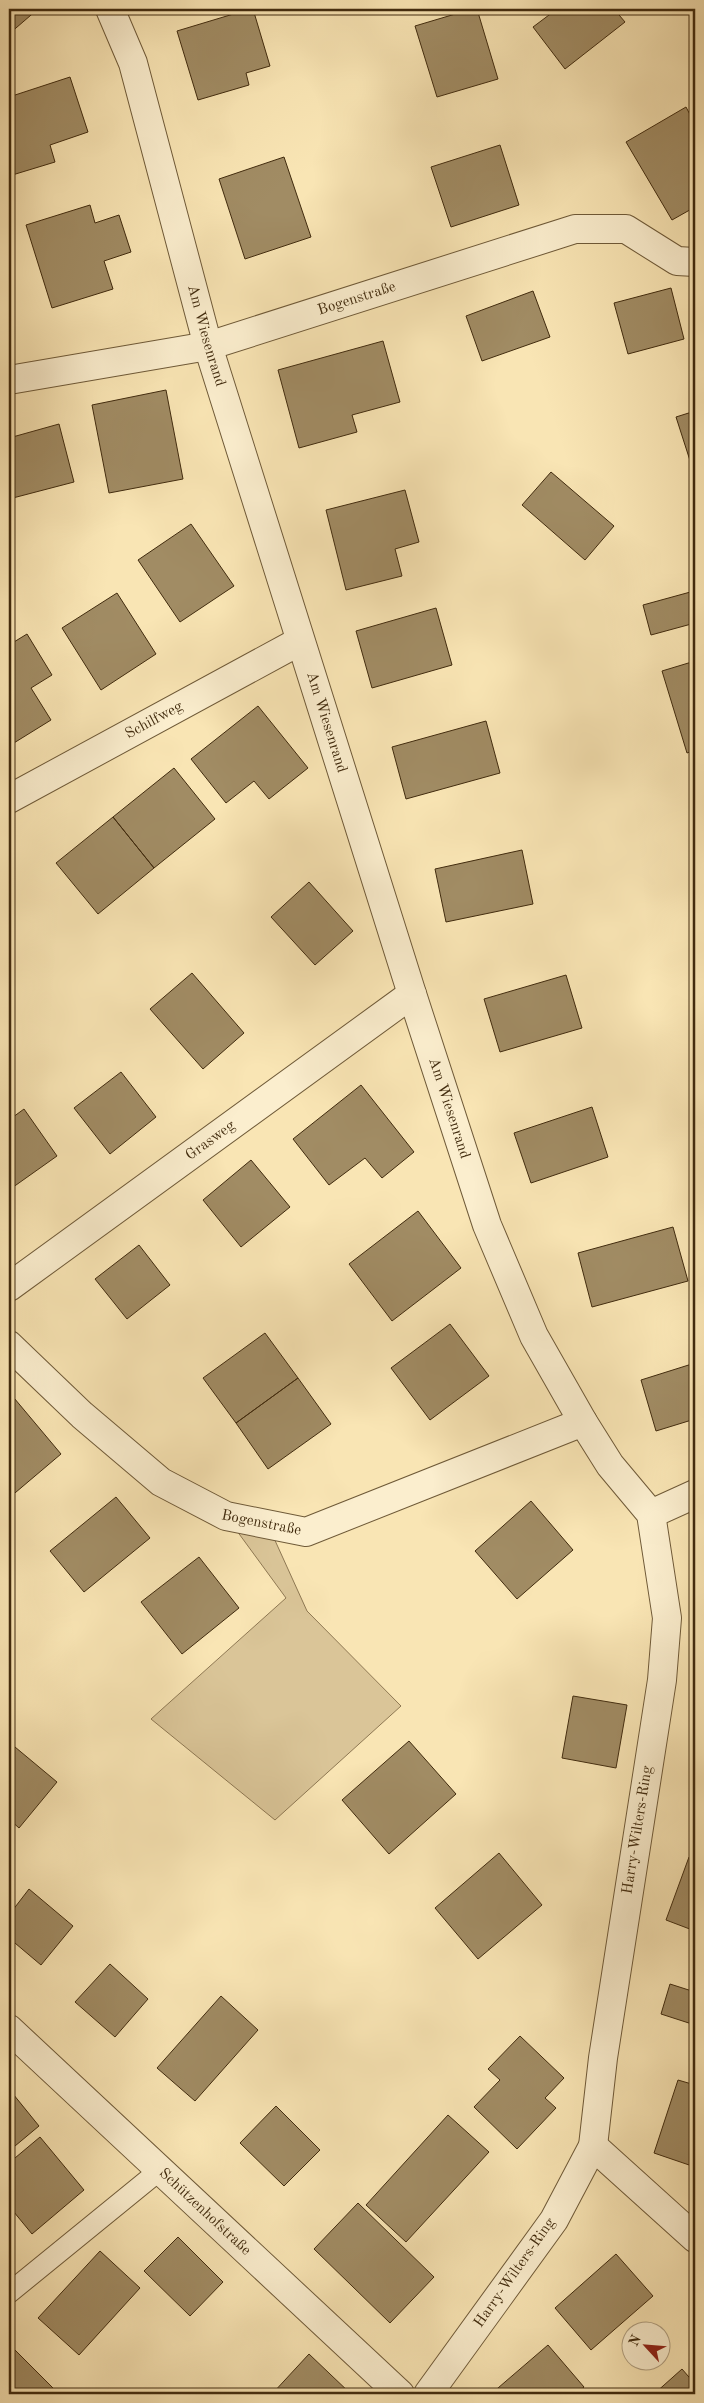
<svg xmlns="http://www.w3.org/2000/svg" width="704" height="2403" font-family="'Old Standard TT',serif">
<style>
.green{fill:#dac598;stroke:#8e7853}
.building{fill:#a18c64;stroke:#412b0e}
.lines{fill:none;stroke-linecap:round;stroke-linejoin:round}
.lane-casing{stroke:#6f5a38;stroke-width:22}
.street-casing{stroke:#6f5a38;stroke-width:30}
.lane{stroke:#fbeece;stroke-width:20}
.street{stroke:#fbeece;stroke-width:28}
.labels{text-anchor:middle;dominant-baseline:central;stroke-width:4.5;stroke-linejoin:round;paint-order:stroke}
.street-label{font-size:15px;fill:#412b0e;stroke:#fbeece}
</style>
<rect width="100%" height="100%" fill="#f9e5b4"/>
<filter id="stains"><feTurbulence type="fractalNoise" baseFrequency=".004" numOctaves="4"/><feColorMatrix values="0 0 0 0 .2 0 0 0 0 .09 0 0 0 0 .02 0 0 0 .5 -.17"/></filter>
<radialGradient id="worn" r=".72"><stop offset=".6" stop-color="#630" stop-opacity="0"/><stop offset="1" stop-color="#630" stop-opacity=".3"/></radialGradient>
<!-- green -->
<path class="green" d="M226,1516L268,1525L307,1611L401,1706L275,1820L151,1719L286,1598Z"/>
<!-- building -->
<path class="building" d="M9,9H38L9,34Z
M250,9H253L270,66L246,73L249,85L198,100L177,31Z
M472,9H477L498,79L437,97L415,26Z
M557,9H614L625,22L565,69L533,27Z
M70,77L88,132L50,145L55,162L9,176V97Z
M686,107L695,124V207L672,220L626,142Z
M500,145L519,205L451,227L431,167Z
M284,157L311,237L245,259L219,179Z
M90,205L95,223L119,215L131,252L104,261L113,289L52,308L26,225Z
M671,288L684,339L628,354L614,303Z
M533,291L550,337L482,361L466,316Z
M383,341L400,402L352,415L357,432L299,448L278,370Z
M166,390L183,479L109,493L92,405Z
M695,411V472L694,473L676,417Z
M59,424L74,482L9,499V438Z
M551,472L614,526L585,560L522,505Z
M405,490L419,542L395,549L402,576L346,590L326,510Z
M191,524L234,586L180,622L138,560Z
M694,591L695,623L651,635L643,605Z
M117,593L156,654L101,690L62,628Z
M436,608L452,665L372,688L356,631Z
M27,634L52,675L31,688L51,720L9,746V645Z
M695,661V750L687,753L662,671Z
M258,706L308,768L269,799L254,781L226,803L191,759Z
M486,721L500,773L406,799L392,747Z
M174,768L215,819L154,868L113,817Z
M113,817L154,868L98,914L56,863Z
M522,850L533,904L446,922L435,869Z
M309,882L353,931L315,965L271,917Z
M192,973L244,1033L203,1069L150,1009Z
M566,975L582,1028L500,1052L484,999Z
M121,1072L156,1117L110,1154L74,1108Z
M361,1085L414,1152L382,1178L365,1158L329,1185L293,1139Z
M592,1107L608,1157L531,1183L514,1133Z
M24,1109L57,1156L9,1190V1120Z
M251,1160L290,1207L241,1247L203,1200Z
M418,1211L461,1268L392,1321L349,1264Z
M673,1227L688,1281L592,1307L578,1253Z
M139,1245L170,1285L127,1319L95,1279Z
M450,1324L489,1376L430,1420L391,1368Z
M265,1333L298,1378L236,1423L203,1378Z
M695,1363V1419L656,1431L641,1380Z
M298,1378L331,1424L268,1469L236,1423Z
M9,1392L61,1454L9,1498Z
M116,1497L150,1538L84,1592L50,1551Z
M531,1501L573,1550L517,1599L475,1551Z
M199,1557L239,1608L182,1654L141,1602Z
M573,1696L627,1705L616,1768L562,1758Z
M409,1741L456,1794L389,1854L342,1800Z
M9,1742L57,1782L19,1828L9,1819Z
M499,1853L542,1905L478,1959L435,1908Z
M689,1857L695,1859V1931L666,1920Z
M29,1889L73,1926L41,1965L9,1938V1915Z
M110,1964L148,1999L115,2037L75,2002Z
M670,1984L695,1992V2025L661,2014Z
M221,1996L258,2030L195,2101L157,2068Z
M520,2036L564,2078L545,2098L556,2108L517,2149L474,2107L500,2080L488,2069Z
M678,2080L695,2085V2167L654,2153Z
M9,2089L39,2126L9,2151Z
M276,2106L320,2150L284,2186L240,2143Z
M448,2115L489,2152L406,2242L366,2205Z
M40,2137L84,2190L32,2234L9,2206V2163Z
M358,2203L434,2277L390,2323L314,2249Z
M178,2237L223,2282L190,2316L144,2271Z
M100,2251L140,2288L79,2355L38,2318Z
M616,2254L653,2296L591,2350L555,2308Z
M548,2345L584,2387L576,2394H491Z
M15,2350L59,2394H9V2356Z
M309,2354L351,2394H272Z
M682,2369L695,2384V2394H654Z"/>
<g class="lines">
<!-- lane casing -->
<g class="lane-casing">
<path id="lane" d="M9,2293L160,2170"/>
</g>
<!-- street casing -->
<g class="street-casing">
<g id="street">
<path id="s1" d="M110,9L133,63L208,346L412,994L487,1225L534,1336L583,1422L610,1465L651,1514L667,1618L662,1680L603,2058L593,2146L554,2220L428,2394"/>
<path id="s2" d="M9,380L208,346L575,229H626L677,261L695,262"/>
<path id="s3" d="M9,799L300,641"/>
<path id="s4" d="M9,1287L412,994"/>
<path id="s5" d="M9,1345L82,1415L161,1482L226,1516L306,1532L583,1422"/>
<path d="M651,1514L695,1494"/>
<path id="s6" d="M9,2029L400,2394"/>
<path d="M593,2146L695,2238"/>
</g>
</g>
<!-- lane -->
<use href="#lane" class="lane"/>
<!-- street -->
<use href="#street" class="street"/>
</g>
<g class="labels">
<!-- street labels -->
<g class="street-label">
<text stroke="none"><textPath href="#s2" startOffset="358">Bogenstraße</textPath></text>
<text stroke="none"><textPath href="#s1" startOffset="341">Am Wiesenrand</textPath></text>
<text stroke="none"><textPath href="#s3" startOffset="165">Schilfweg</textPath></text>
<text stroke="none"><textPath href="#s1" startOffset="746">Am Wiesenrand</textPath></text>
<text stroke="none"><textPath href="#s1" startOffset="1151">Am Wiesenrand</textPath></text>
<text stroke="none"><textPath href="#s4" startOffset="249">Grasweg</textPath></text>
<text stroke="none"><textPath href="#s5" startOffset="314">Bogenstraße</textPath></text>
<text transform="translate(638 1830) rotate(-81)">Harry-Wilters-Ring</text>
<text stroke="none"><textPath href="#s6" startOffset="268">Schützenhofstraße</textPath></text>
<text transform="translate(515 2273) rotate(-55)">Harry-Wilters-Ring</text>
</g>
</g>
<!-- margin -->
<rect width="704" height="2403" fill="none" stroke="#f9e5b4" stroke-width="30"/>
<rect x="10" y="10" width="684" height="2383" fill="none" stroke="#412b0e" stroke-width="2.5"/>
<rect x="15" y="15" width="674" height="2373" fill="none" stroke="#412b0e"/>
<!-- north arrow -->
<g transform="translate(646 2346) rotate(296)"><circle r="24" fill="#fbeece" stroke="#b1a081"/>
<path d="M0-4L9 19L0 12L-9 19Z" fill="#8f2418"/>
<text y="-8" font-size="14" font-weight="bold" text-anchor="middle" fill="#412b0e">N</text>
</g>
<rect width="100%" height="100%" filter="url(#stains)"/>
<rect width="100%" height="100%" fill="url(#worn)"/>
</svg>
